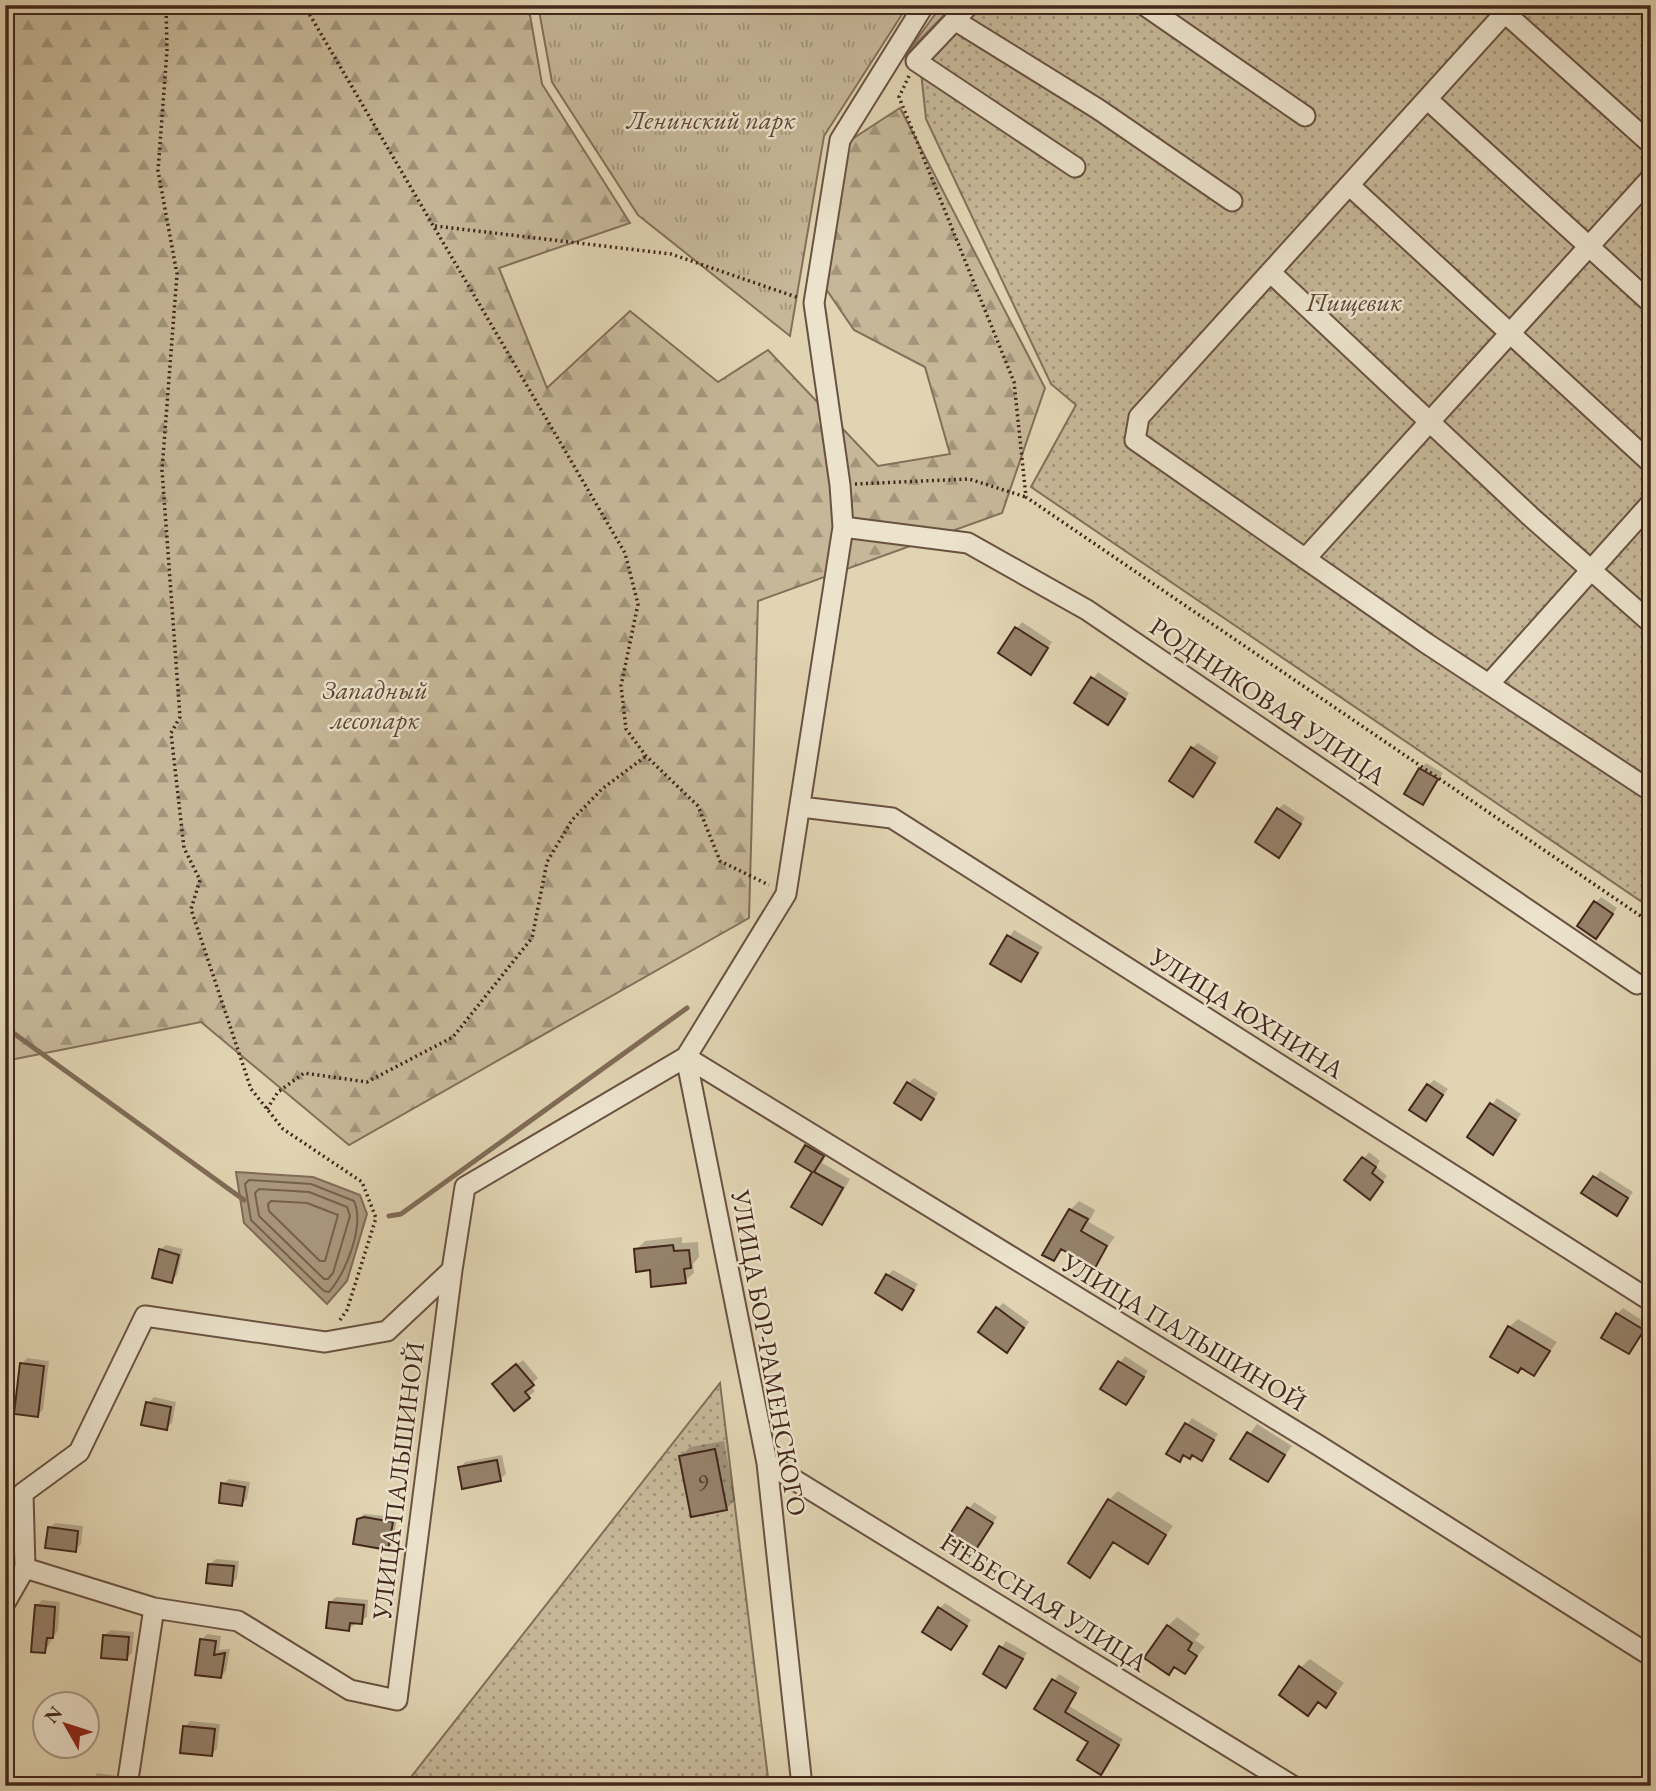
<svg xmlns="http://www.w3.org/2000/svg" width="1656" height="1791" font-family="'EB Garamond',serif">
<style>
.grass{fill:url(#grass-dots);stroke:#846f5a;stroke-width:2}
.forest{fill:url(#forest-firs);stroke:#846f5a;stroke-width:2}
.park{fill:url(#park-tufts);stroke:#846f5a;stroke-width:2}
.water{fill:#ab997f;stroke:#816b57;stroke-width:2}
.shadow{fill:#0003}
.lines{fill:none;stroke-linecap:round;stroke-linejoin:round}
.shore{stroke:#77604e;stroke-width:2}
.stream{stroke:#816b57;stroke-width:5}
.building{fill:#95816a;stroke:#43271c;stroke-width:2}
.minor-casing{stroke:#6a5242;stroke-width:23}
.path{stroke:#43271c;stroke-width:3.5;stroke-dasharray:2 3.5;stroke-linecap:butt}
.minor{stroke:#ece3cd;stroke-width:19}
.labels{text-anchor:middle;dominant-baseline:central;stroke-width:5;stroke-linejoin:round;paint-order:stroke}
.number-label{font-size:23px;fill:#583e30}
.park-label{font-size:26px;font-style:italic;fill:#5d4435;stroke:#ece3cd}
.street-label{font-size:26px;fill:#43271c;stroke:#ece3cd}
</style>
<defs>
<pattern id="grass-dots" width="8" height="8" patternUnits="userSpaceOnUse" patternTransform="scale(1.75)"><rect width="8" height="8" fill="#c6b798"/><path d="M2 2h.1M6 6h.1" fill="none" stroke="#a2957b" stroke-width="1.8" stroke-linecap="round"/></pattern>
<pattern id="forest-firs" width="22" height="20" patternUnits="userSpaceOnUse" patternTransform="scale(1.75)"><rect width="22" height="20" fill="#c6b798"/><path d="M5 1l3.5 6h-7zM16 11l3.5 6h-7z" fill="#a2957b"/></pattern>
<pattern id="park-tufts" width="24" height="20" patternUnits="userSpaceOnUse" patternTransform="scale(1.75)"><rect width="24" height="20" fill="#c6b798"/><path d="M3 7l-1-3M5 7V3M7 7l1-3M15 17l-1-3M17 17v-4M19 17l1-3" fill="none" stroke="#a2957b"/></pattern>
</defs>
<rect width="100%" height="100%" fill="#e1d4b2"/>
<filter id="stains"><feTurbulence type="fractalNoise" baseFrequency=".00286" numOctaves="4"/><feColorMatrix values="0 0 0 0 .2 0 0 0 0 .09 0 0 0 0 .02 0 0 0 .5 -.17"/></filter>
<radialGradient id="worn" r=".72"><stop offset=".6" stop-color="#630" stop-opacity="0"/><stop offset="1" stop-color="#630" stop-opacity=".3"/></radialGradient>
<!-- grass -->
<path class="grass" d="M965,5H1651V908L1031,487L1076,405L1051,384L926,119L919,52Z
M720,1383L769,1786H404Z"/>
<!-- forest -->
<path class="forest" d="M5,5H506L530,15L542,84L630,223L499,268L547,388L630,311L718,382L768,350L878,466L950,454L925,367L854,330L826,289L846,143L900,108L1045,388L1002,513L758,601L749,918L349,1145L201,1022L5,1061Z
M942,5H954L906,54Z"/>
<!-- park -->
<path class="park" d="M538,5H908L824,136L790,336L638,215L552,82Z"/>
<!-- water -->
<path class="water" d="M236,1172L313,1177L360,1195L367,1214L347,1281L327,1304L244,1223Z"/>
<!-- shadow -->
<path class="shadow" d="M1022,622L1052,642L1031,672L1000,652Z
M1098,672L1129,693L1113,717L1077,702Z
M1198,743L1219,757L1198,789L1192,748Z
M1426,763L1443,773L1423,803L1420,769Z
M1284,804L1305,818L1284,850L1278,809Z
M1601,897L1617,908L1601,931L1596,902Z
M1014,930L1043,947L1021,980L992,963Z
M914,1078L938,1093L921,1118L908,1083Z
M1434,1080L1448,1089L1426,1119L1428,1085Z
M1497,1098L1521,1114L1493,1152L1469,1137Z
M815,1137L831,1147L822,1163L850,1179L830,1214L821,1223L794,1207L814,1172L797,1162Z
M1369,1152L1380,1161L1376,1167L1387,1176L1375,1192L1347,1180Z
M1600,1171L1633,1192L1617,1214L1584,1193Z
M1079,1201L1095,1210L1089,1222L1115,1237L1094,1265L1064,1248L1054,1259L1070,1210Z
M682,1237V1243L698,1242L699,1257L693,1264L694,1273L685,1281L636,1250L645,1241Z
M166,1245L183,1249L177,1275L171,1281L160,1250Z
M1651,1252V1267L1644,1263Z
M893,1270L918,1284L902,1307L888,1275Z
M1003,1303L1029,1322L1012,1346L998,1308Z
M1623,1308L1648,1324L1629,1352L1617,1314Z
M1518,1319L1557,1342L1534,1374L1522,1366L1509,1327Z
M1125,1356L1148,1371L1126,1403L1103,1388Z
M27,1358L49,1361L43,1410L37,1415L22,1364Z
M523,1360L538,1378L530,1386L535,1391L515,1408L500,1378Z
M154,1397L176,1402L172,1423L166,1428L148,1403Z
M1192,1418L1218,1434L1201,1459L1192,1453L1185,1454L1179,1459L1168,1453Z
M1257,1424L1292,1446L1267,1480L1232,1458Z
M724,1441L735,1500L726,1509L681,1456L690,1447Z
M502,1455L506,1474L500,1479L460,1468L465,1462Z
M229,1479L250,1482L247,1499L242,1504L223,1484Z
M1118,1491L1173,1526L1147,1562L1115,1541L1090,1575L1109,1500Z
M974,1502L997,1517L973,1552L950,1537Z
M364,1514L397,1517L393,1543L388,1548L359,1519Z
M55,1523L83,1526L81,1544L75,1550L50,1528Z
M216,1559L239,1561L237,1578L232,1584L210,1564Z
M336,1597L368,1600L367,1617L348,1629L330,1602Z
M42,1600L60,1602L58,1630L45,1651L37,1606Z
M945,1603L971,1620L956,1642L940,1608Z
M1177,1617L1200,1634L1195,1640L1205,1647L1184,1672L1168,1626Z
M110,1630L134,1632L132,1653L126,1659L105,1635Z
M207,1634L221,1636L219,1650L230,1649L226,1671L221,1677L202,1640Z
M1006,1641L1027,1653L1006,1686L985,1673Z
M1310,1659L1344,1683L1326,1705L1319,1701L1307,1713L1301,1667Z
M1059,1674L1080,1687L1069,1706L1123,1739L1106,1767L1091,1741L1036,1709Z
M190,1721L220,1724L217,1749L212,1754L185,1727Z
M97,1773L117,1776L115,1786H90Z
M320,1777L350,1785V1786H314Z"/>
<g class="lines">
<!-- shore -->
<path class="shore" d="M249,1180L311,1184L354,1201C365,1226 346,1272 329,1292L324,1291L251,1220L245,1184Z
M259,1189L309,1192L347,1207L350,1216L333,1273L328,1279H324L259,1216L255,1193Z
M271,1201L307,1203L338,1215L325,1261H320L269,1211L268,1204Z"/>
<!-- stream -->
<path class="stream" d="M5,1027L244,1200
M389,1216L401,1214L687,1008"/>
</g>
<!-- building -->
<path class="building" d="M1015,627L1048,648L1031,675L998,653Z
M1091,677L1125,699L1108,725L1074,703Z
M1191,747L1215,763L1193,797L1169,781Z
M1419,768L1438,779L1423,805L1404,794Z
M1277,808L1301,824L1279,858L1255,842Z
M1594,901L1613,914L1596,939L1577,926Z
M1007,935L1038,953L1021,982L990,964Z
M907,1082L934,1099L921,1120L894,1103Z
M1427,1084L1443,1095L1426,1121L1409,1110Z
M1490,1103L1516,1120L1493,1155L1467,1137Z
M805,1145L824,1156L814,1172L843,1188L822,1225L791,1207L812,1172L795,1162Z
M1362,1157L1376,1167L1372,1173L1383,1182L1370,1200L1344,1180Z
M1593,1176L1628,1198L1617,1216L1581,1193Z
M1069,1209L1088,1219L1081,1231L1107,1246L1095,1268L1061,1249L1054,1261L1042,1255Z
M673,1245L674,1251L689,1250L691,1268L684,1269L686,1283L651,1287L650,1270L636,1272L634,1249Z
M159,1249L179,1255L172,1283L152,1278Z
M886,1274L914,1290L902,1310L875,1293Z
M996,1307L1024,1328L1007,1353L978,1332Z
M1616,1313L1644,1330L1629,1354L1601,1338Z
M1508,1326L1550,1351L1534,1376L1521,1368L1518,1373L1490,1357Z
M1118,1361L1144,1377L1126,1405L1100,1389Z
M20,1363L44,1366L38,1417L14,1414Z
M516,1364L534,1385L525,1392L530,1398L514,1411L492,1384Z
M146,1402L171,1407L167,1430L141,1425Z
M1185,1423L1214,1440L1202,1461L1192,1455L1190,1459L1183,1455L1180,1462L1166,1454Z
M1247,1432L1285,1455L1268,1482L1230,1459Z
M715,1449L727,1510L691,1517L679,1456Z
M497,1460L501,1481L462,1489L458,1467Z
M221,1483L245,1487L242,1506L219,1503Z
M1108,1499L1166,1535L1148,1564L1113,1542L1090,1578L1068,1563Z
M967,1507L993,1523L973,1554L948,1537Z
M364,1517L393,1522L388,1550L353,1544L357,1519Z
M48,1527L78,1531L76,1552L45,1548Z
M208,1564L234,1566L232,1586L206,1583Z
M329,1602L364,1605L362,1624L350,1623L349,1631L326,1628Z
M35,1605L55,1607L53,1638H47L45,1653L31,1652Z
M938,1607L967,1626L951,1650L922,1632Z
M1167,1625L1192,1643L1188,1650L1197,1656L1185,1674L1174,1667L1169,1675L1144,1658Z
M103,1635L129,1637L127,1660L101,1658Z
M200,1639L216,1641L214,1655L225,1653L221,1678L195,1675Z
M999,1646L1023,1659L1006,1688L983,1674Z
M1299,1666L1336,1693L1326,1708L1318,1702L1308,1716L1279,1695Z
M1052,1679L1076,1693L1065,1712L1119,1745L1101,1775L1077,1760L1088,1742L1034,1709Z
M183,1726L215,1729L212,1756L180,1753Z"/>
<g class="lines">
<!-- minor casing -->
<g class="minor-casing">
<path id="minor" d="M969,5L916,61L1075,167
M1144,5L1305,116
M1512,5L1139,417L1135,440L1426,643L1651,791
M1505,13L1651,144
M956,21L1098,109L1232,201
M1427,99L1651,303
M1349,185L1651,463
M1270,272L1530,516L1651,623
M843,527L968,543L1087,610L1637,984
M1305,559L1651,178
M1489,684L1651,503
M801,807L892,818L1651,1301
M686,1057L1318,1445L1651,1656
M686,1057L767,1463L802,1786
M767,1463L1293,1786
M25,1568L154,1608L238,1621L350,1690L397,1700L452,1270
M5,1603L25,1568L23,1493L79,1452L145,1316L325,1342L387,1331L452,1270L465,1187L686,1057L786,894L843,527L840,485L814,303L840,140L924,5
M127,1786L154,1608"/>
</g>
<!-- path -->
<path class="path" d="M166,5L167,50L158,171L177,274L162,470L180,717L171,733L184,848L200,880L191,909L251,1089L283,1129L362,1182L376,1218L347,1310L340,1320
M304,5L625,553L638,604L621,686L626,729L646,756L698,806L720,861L769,885
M909,76L899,97L1014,382L1026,497L1651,923
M435,226L671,254L799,298
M855,484L969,479L1026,497
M267,1109L278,1092L304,1073L367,1082L453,1037L532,938L547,862L572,820L602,789L646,756"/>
<!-- minor -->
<use href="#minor" class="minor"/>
</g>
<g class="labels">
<!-- number labels -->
<g class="number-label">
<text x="703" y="1483">9</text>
</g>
<!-- park labels -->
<g class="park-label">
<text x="711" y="120">Ленинский парк</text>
<text x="1354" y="302">Пищевик</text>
<text x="375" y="690">Западный<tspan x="375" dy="30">лесопарк</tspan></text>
</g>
<!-- street labels -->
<g class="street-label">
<text transform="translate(1268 701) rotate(34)">РОДНИКОВАЯ УЛИЦА</text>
<text transform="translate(1247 1013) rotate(32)">УЛИЦА ЮХНИНА</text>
<text transform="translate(1184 1332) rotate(31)">УЛИЦА ПАЛЬШИНОЙ</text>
<text transform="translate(769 1353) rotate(80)">УЛИЦА БОР-РАМЕНСКОГО</text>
<text transform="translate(398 1481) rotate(-83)">УЛИЦА ПАЛЬШИНОЙ</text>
<text transform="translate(1044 1602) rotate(32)">НЕБЕСНАЯ УЛИЦА</text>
</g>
</g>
<!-- margin -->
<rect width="1656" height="1791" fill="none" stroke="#e1d4b2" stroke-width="28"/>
<rect x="7" y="7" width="1642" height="1777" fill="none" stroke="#43271c" stroke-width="3.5"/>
<rect x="14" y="14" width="1628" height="1763" fill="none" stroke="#43271c" stroke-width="2"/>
<!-- north arrow -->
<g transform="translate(66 1725) rotate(309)"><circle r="33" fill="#ece3cd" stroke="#a89886" stroke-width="2"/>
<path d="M0-5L12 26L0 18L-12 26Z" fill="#8f2418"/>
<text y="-10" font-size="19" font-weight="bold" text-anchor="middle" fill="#43271c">N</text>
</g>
<rect width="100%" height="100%" filter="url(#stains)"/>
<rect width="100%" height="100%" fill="url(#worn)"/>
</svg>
